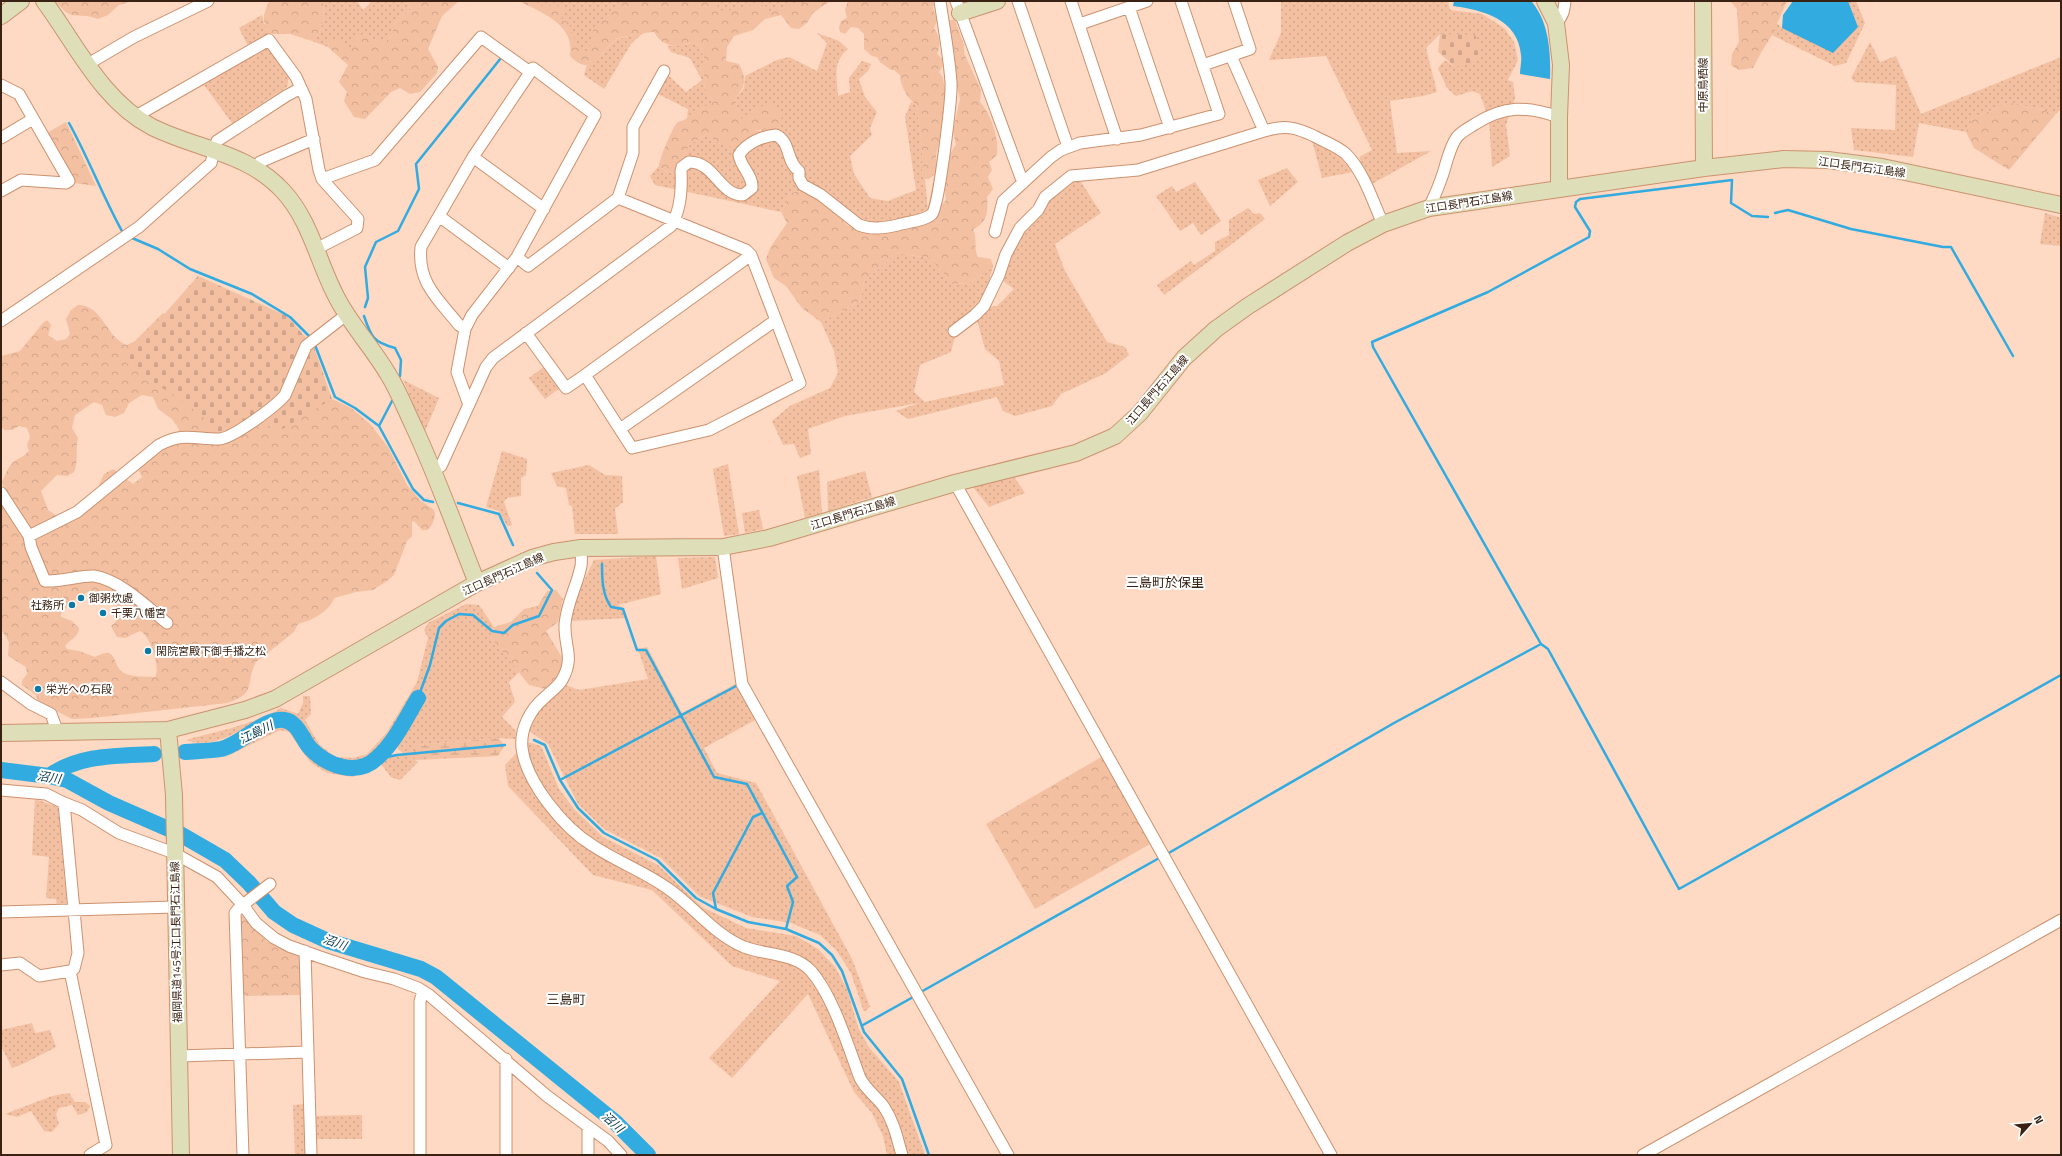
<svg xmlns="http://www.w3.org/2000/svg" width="2062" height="1156" font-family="'Titillium Web','Noto Sans JP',sans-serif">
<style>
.grass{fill:url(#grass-dots)}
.forest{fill:url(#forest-crowns);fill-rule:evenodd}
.wetland{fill:url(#wetland-marsh)}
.cemetery{fill:url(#cemetery-stones)}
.water{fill:#31abe0}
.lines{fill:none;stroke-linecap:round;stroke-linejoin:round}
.stream{stroke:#31abe0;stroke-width:2.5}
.river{stroke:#31abe0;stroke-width:16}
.street-casing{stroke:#cc926f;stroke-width:13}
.secondary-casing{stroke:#cc926f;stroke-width:18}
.street{stroke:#fff;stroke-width:11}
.secondary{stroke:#dedfb9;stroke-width:16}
.poi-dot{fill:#0d7aa4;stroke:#fff;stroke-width:1.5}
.labels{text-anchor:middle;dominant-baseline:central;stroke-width:4;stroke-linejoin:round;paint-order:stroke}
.street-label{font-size:11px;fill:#392213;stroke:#fff}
.poi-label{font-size:11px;fill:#392213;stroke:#fff;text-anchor:start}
.water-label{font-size:12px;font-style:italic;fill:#003449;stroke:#fff}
.quarter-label{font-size:13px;fill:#392213;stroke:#fff}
</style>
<defs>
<pattern id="grass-dots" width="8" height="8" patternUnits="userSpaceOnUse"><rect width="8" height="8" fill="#f3c0a2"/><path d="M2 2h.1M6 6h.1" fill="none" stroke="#d1a58b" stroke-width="1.8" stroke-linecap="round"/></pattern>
<pattern id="forest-crowns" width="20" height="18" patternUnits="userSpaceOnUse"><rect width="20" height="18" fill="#f3c0a2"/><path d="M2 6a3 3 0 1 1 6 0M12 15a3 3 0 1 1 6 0" fill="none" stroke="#d1a58b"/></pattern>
<pattern id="wetland-marsh" width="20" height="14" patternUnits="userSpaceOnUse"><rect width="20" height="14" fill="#f3c0a2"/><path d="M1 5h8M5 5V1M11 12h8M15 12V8" fill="none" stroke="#d1a58b"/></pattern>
<pattern id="cemetery-stones" width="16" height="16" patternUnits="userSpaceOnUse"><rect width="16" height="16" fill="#f3c0a2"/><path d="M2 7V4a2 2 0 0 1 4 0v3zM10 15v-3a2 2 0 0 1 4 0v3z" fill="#d1a58b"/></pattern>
</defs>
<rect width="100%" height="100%" fill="#fed9c3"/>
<!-- grass -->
<path class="grass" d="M323,1H357L363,10L372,1H409L410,10L393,25V34L383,44L363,34L350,49L329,41L328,47L312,41C324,29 324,17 323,1Z
M525,1H825L808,11L655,16L611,32L588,57L575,51C570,20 550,14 525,1Z
M1281,1H1448L1450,10L1482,14L1504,28L1514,42L1518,60L1508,80L1513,82L1515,98L1506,125L1510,156L1492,167L1489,120L1480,94L1472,91L1456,96L1447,88L1438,68L1445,60L1455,67L1440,34L1426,48L1437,92L1423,96L1390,101L1397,153L1431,151L1370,185L1359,157L1372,150L1326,56L1269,60L1281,33Z
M1848,1H1856L1865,23L1846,63L1835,66L1772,35L1777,23L1782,28L1858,27Z
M262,15L264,23L270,34L249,48L239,28Z
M644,32L631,44L604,89L584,75L587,65C605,57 604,48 616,40C619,38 639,34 644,32Z
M817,33L839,41L848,49C832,62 837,77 838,96L850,92L849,78L862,61L871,64L868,71L859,79L865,97L877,112L870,128L872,135L850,156L854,174L870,198L888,201L916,190L905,117L911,102L917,105L923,158L922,174L925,179L928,212L888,224H865L803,190L791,193L781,212L655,185L650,176L659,166L666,172L674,173L690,144L708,134L716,139L720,144L754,131H762L754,109L741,120L735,99L744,88L745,76L777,60L789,57L817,71L827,43Z
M692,42L701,46L704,60L700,68L706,79L704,86L709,96L714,101L711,105L696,109L687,119L688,109L656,93L668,75L686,92L702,80L690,58L671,52L667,46L686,45Z
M1870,42L1880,62L1896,56L1921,114L2061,57V109L2056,114L2011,102L1973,118L1966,132L1919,123L1913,157L1854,150L1851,128L1895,130L1896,85L1855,82L1851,78Z
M268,47L289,77L287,87L232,123L204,85Z
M1312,140L1337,154L1353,172L1322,178Z
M1287,168L1298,182L1270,206L1258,180Z
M1079,179L1101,213L1055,244L1065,271L1107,342L1125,347L1129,355L1106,373L1061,394L1052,406L1015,416L1003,411L997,397L908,419L896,411L919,403L845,416L808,429L811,454L800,458L794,444L783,445L772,421L790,406L830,388L838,373L834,351L821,322L860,301L864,282L896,253L930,258L954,284L969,283L993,267L983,301L950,329L955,336L951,352L920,365L914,392L925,402L1004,385L999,361L985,349L977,320L986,307L997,306L1014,289L1003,281L1009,256L1049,198L1067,183Z
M1195,182L1221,221L1201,235L1193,223L1180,231L1156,196L1172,186L1176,192Z
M1248,208L1254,214L1260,213L1265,219L1164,295L1157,285L1191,261L1194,265L1215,251V242L1229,235V220Z
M2045,213L2061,218V246L2040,244Z
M545,366L560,388L545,399L529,378Z
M403,380L439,398L425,431Z
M502,451L527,459L526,475L521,478V496L507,498L504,502L512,525L507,526L499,511L486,507Z
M728,464L739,534L724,536L713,469Z
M589,465L605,475L622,476L623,502L615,509L618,534H575L572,506L569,505L566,488L557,486L551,473Z
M819,470L822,513L805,518L797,476Z
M865,471L872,497L828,511L827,482Z
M1015,478L1025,493L989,507L973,487Z
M759,510L763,529L745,533L742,513Z
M656,556L661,594L618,605L623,608L627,618L571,621L578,593L594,560Z
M715,557L718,578L682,589L678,558Z
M466,604L479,605L494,627L490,636L519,672L509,682L515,702L502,717L516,731L515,739L498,738L418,745L415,760L418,762L400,780L391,777L381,764L353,777L327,773L310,762L289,732L280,730L224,758L276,726H287L293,729L314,758L329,767L352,772L381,760L404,754L398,749L395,733C387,740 379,751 370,756C361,762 342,765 332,760C326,757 317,749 313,744C304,734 304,719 287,717C253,713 223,754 186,740C218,731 253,725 281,708L298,714L303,703V696H310L311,714L305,720L319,744L335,757L353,758L367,754L387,732L417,682L428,638L424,630L428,623Z
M647,647L682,713L737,683L757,719L704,748L717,773L756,783L852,959L870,1007L864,1012L851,973L837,951L820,935L791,923L752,917L699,896L661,858L604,829L578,804L548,744L529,731L538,711L566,685L579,690L648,679L638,649Z
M527,742L541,746L559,789L574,809L603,837L658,865L702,907L746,928L796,936L818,949L835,967L847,989L858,1027L868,1046L899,1082L925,1155H887L883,1136L872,1113L854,1092L808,994L732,1078L709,1058L780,981L732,966L652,890L593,875L508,786L505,765Z
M35,799L58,807L67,905L57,907L56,899L46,898L49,857L32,855Z
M32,1023L35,1033L50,1030L56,1047L25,1063L12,1068L1,1046V1030Z
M69,1093L75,1102H85L90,1106L87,1112L78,1115L72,1105L59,1108L56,1114L59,1124L52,1132L44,1131L31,1111L17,1117L5,1114L52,1096Z
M304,1104L306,1155H295L293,1105Z
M362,1115V1139H316V1116Z"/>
<!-- forest -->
<path class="forest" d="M55,1H133L119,5L108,15L98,19C77,11 74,24 55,1Z
M269,1H323C324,17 324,29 312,41L290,34H270C261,18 263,17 269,1Z
M409,1H459L442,16L428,49L438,67L437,73L420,92L410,94L400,88L391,92L365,119L354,117L344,101L347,92L339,82L348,65L328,47L329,41L340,40L350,49L355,38L363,34L383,44L393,34V25L410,10Z
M519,1H534L547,8L552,4L563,7L565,13L561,19L569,23L579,51H586L589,47L594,27L626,1H716L718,5L717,10C732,11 742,10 755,3L766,6L770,12L786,6L814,1H830L813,13L807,23L799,29L791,28L781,15L765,19L753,30L734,36L727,47L726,61L739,64C747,80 746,85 735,99L741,119L754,109L768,104L778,108L782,118L775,128L754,131C747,142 734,151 721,144C716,142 713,137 708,134L690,144L674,173L666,172L659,166C659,160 672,128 677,123C679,121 683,121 686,119C689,117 691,113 695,110C701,105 709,108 714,101L709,96L704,86L706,79L700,68L704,59L701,46L692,42C677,49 662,47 654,32C648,32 621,37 617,39C601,49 593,80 570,56C575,24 542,13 519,1Z
M848,1H935L933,8L937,21L934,28C940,37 941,44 937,54L942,59L943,66L939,72C952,86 942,133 937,151C934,161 941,171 929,179H925L922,174L923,158L917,105C908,100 900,85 900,75L894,70H891L880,62L877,57L872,56L864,49V34L858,28L851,27L845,34L840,32L839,27L841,21L847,18L845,10Z
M1730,1H1787L1772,35L1762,51L1753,68L1739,70L1731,65L1732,54L1739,42L1737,9Z
M949,20H955L964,45V53L981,90L980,102C991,114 999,138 997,155L989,162L992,170L988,177L993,189L987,197C988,211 988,223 973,229C978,239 973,247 978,257L991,259L993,267L969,283L953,284L930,258L896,253L864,282L860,301L821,322L802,308L786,286L774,278L766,259L770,248L787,223L781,212L791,193L803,190L824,201L847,225L861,230L925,222L937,217L940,207L946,200C943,186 946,155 956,145L953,131L960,99L955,80V56L949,28Z
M2011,102L2056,114L2009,170L1974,148L1966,132L1973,118Z
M66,122L96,186L74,183L47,133Z
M78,305C103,305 106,338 127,345L135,341L163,313L166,315L270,414L330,398L351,408L370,424L388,447L407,485L421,501L433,509L435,513L434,520L430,528L427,530H422L414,521L412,522V536L407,541L394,575L387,581L373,590L356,592L334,598C330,611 311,621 298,624L294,632L256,662C244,685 258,693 227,703L92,718L72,719L47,706L39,703L36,695L22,685V681L27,674L26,667L8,656L9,642L1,629V500L5,491L2,482C5,475 9,464 16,460C22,457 24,456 29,451L27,445L30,437L27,428L19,426L12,430H4L1,426V356L20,351L43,323L47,320L51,325L48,335L57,341L66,339L70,334L66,319L71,310ZM142,395L153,397L158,409L172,419L179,429L177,441L163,446L137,467L142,477L133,484L113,469L104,474L99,485L102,497L58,517L48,510L41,491L57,475L67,476L74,472C79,459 75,451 78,438L72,428L75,415L94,402L102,405L106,415L115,417L124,413L129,403ZM89,591L103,593L122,612L121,617L111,626L117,637L125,638L140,631C150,635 161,667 155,677C145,676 133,678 124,673C111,666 119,644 95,657L79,651L67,649L65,646C70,639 78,638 79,628L72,621L61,617V613L71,602Z
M556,590L563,599L558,622L546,631L563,659L561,673L545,689L529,685L490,636L494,627L511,622L524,609L538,606L547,591Z
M1103,756L1152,843L1035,909L986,824Z
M241,915L244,916L266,941L279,948L299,954L301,958V995L241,996L239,917Z"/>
<!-- wetland -->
<path class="wetland" d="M498,738L505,745L498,756L415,760L412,754L418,745Z"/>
<!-- cemetery -->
<path class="cemetery" d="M1440,34L1475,35L1481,51L1477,60L1455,67L1438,52Z
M198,276L287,316L314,347L332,399L276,433L262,422L222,444L202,415L123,361Z"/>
<!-- water -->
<path class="water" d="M1454,1H1531C1549,21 1551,53 1550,79L1520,74C1520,68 1522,61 1521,55C1518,19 1483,10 1453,6Z
M1793,1H1848L1858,27L1833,53L1782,28L1783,15Z"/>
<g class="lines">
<!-- stream -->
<path class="stream" d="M69,123C89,159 103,197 123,233
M1775,213L1788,210L1851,229L1943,247H1951L2013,356
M132,238L158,249L190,269L252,294L290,317L310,337
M365,307L368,298L365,267L376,242L398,231L419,189L416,164L501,58
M364,316C371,337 373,342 395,348L401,360L400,376
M315,345L335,397L355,408L379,426
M392,401L379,426L413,489L424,500L433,502
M458,503L499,514L513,545
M602,564C602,578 602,594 611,607L623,609L637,650H646L714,777L747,784L797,877L787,886L793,902L786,929
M1541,644L1373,347L1372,342L1488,292L1589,237L1590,231L1575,207L1576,202L1580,199L1732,180L1731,203L1752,216L1768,217
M418,698L430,665L439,628L446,621L459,614L473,615L492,631L504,633L513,625L539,616L552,590L537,573
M534,740L545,745L560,780L578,808L604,833L657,860L696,898L716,909L748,922L786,929L819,943L832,955L842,971L864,1032L902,1079L929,1155
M377,759L397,755L505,745
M560,780L738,685
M1167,854L1394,723L1541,644L1548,649L1679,889L2061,675
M716,909L713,893L753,817L762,813
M919,993L1161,857
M863,1025L915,996"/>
<!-- river -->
<path class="river" d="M185,752C197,751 210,751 221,749C240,745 265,717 284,720C298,722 302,739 310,748C327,766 357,777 377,758C395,742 406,718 418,698
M1,770L49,776L67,780L109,803L180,834L225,860L249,883L274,912L293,925L328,941L421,969L436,977L615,1122L648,1155
M49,776C81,754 117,756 154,754"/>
<!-- street casing -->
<g class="street-casing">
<path id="street" d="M956,1L1023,183
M1018,1L1068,147
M1071,1L1117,139
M1129,7L1170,128
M1556,23C1563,16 1564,11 1565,1
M1080,24L1147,1
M1231,56L1264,131
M88,64L134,37L208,1
M1203,65L1250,49L1234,1
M1,85L19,94L69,181L66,183L21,180L1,191
M301,88L306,99L319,170L322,179
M1,138L33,119
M473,157L544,209
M257,168L260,162L314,139
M618,198L633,153V127L664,71
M1429,208C1433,199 1437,191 1440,182C1446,168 1448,149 1457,137C1462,131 1469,128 1475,124C1505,105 1526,106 1559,117
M439,216L509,268
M995,232L1003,201L1051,157L1061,150L1080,143L1141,135L1219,114L1181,1
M316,249L357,228L358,219L322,179L375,160L481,37L530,72
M517,257L528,266L618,198L746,250L751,255L800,383L709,430L632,448L585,375L566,388L526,333
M1,321L139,227L211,163L217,141L286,96L301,88L296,77L269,40L136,116
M465,329L459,325C439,300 417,283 421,247L473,157L533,68L595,115L517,257L472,315L465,329L457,372L469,405
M954,331L975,315L984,306L999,275L1006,254L1020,228L1038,210L1045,197L1071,176L1138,170L1264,131C1285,125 1295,127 1314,136C1325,142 1337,146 1346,154C1364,172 1373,202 1383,224
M585,375L751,255
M620,429L776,320
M433,470L441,466L486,367L493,358L671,226C681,210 682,190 681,171L682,167L689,162C715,162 719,195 743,195L752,188C753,175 741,168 739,155C746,143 763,136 776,135C791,142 786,162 799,171V178L803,185L821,195L859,225C872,230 884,228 898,225C907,222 925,221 932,214C939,206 952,97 951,82C949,55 944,28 940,1
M955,483L1331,1155
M1,493L29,536L77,512L159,445C183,432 194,439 219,439C232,439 276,406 285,395L306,346L346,315
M29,536L31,547L45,581C60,582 83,575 94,576C120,580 147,607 167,623
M723,547L742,684L1008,1155
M581,548C581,553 582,560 581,566C577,586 567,602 565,624C564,647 575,657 562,680C558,687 550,692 544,698C530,710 520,729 522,748C526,782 564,828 592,845C617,862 646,872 670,890C695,908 715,935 744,947C765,955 795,953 811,971C833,996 848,1046 860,1078C866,1090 877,1097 884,1107C894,1122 897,1138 902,1155
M1,682L31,704L51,714L58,733
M1,790L46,794L64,803L82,810L119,833L174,853L217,877L243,905L256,923L274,938L289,946L320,957L365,972L394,979L418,988L429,995L547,1096L608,1141L621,1155
M1,912L175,907
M305,951L311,1155
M1,965L20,963L39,976L70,971L74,969L78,953L64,803
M70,971L106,1145L90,1155
M179,1056L308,1052
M506,1059V1155
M588,1126V1155
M243,1155L235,913L239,908L270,884
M420,1155V1001L423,991
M1643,1155L2061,920"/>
</g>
<!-- secondary casing -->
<g class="secondary-casing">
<path id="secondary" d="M44,1C76,44 102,101 152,127C196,149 247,152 283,191C311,221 318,263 337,298C351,325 372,347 388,374C398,390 405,408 413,425C437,476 456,530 477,583
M1545,1L1556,23L1561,65L1559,117V189
M1703,1L1704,168
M960,13L997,1
M1,16L21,1
M168,730L174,795L181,1155
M1,733L168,730L245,710L275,699L477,583L532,558L554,552L581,548L723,547L769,538L955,483L1076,453L1115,436L1140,413L1184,358L1216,329L1248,306L1347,243L1383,224L1429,208L1704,168L1784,159L1828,160L1882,167L2061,205"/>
</g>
<!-- street -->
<use href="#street" class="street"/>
<!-- secondary -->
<use href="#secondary" class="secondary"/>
</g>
<!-- markers -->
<g class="poi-dot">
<circle cx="81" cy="598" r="4"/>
<circle cx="72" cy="605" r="4"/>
<circle cx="103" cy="613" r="4"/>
<circle cx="148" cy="651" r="4"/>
<circle cx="38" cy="689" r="4"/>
</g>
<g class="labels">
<!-- street labels -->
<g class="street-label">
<text transform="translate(1703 85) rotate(-90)">中原鳥栖線</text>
<text transform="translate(1862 167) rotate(8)">江口長門石江島線</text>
<text transform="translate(1469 202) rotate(-9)">江口長門石江島線</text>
<text transform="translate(1157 390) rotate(-49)">江口長門石江島線</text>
<text transform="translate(853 513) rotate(-17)">江口長門石江島線</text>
<text transform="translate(503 574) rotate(-24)">江口長門石江島線</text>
<text transform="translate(176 942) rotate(-91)">福岡県道145号江口長門石江島線</text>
</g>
<!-- poi labels -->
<g class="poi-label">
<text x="89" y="598">御粥炊處</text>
<text x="64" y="605" text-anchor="end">社務所</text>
<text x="111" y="613">千栗八幡宮</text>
<text x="156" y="651">閑院宮殿下御手播之松</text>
<text x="46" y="689">栄光への石段</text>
</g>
<!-- water labels -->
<g class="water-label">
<text transform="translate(256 732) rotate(-26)">江島川</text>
<text transform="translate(49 777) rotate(8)">沼川</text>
<text transform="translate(335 942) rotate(19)">沼川</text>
<text transform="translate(613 1122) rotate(42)">沼川</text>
</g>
<!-- quarter labels -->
<g class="quarter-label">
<text x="1165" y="582">三島町於保里</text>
<text x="566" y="999">三島町</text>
</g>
</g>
<!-- border -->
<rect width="2062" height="1156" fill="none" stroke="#392213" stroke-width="4"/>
<!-- north arrow -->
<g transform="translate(2030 1124) rotate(63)" stroke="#ffffff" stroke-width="3" paint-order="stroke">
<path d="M0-3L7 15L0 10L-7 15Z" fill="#392213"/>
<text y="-6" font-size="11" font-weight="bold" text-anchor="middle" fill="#392213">N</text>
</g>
</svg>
